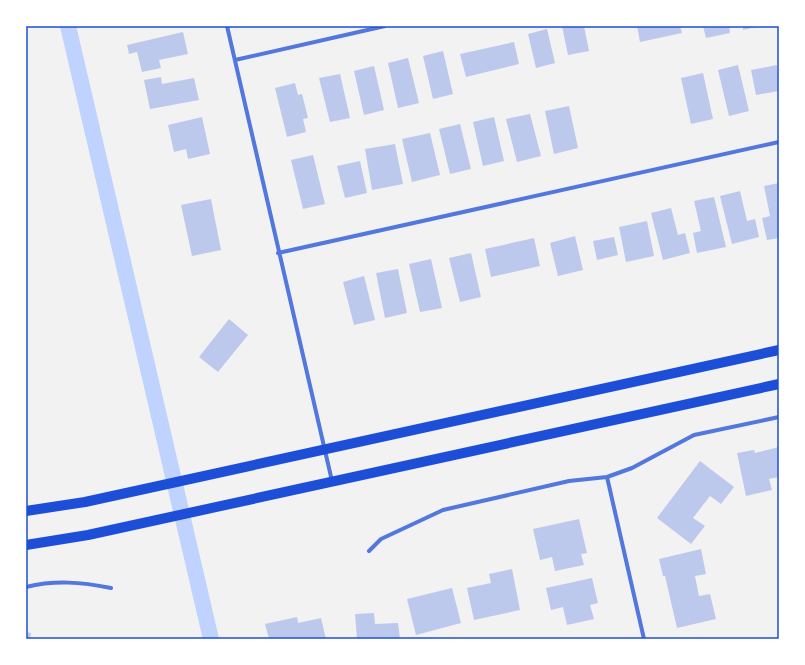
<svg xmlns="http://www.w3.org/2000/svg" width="805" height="665" font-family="'PT Sans Narrow',sans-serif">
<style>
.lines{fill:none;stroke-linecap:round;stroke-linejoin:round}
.canal{stroke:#bfd3fe;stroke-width:16}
.building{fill:#bdc9ec}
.minor{stroke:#5277de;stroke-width:4}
.primary{stroke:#1d4ed8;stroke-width:10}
.neatline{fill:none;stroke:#1d4ed8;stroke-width:1.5}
</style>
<rect width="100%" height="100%" fill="#f2f2f2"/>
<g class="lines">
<!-- canal -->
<path class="canal" d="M68,26L211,639"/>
</g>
<!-- building -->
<path class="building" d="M562,26H584L589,51L568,55Z
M637,26H680L682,33L640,42Z
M703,26H729L730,33L706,38Z
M743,26H756V27L743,30Z
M547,29L555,63L536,68L528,34Z
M183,32L188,54L159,60L161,68L142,72L137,52L129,54L127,45Z
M514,42L519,64L466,77L460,54Z
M443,51L453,94L433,99L423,56Z
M408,58L419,103L398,108L388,63Z
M738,65L749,111L729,116L718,70Z
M777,65L779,91L756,95L751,70Z
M374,66L384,110L364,115L354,71Z
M703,73L713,119L691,124L681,78Z
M340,74L350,118L330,122L319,78Z
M161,77L162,84L194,78L199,100L150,109L144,80Z
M295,83L298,95L302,94L308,118L303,119L306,132L287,137L275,88Z
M569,106L578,148L554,154L545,111Z
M530,114L541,156L517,162L506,119Z
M202,117L210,154L188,159L186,149L174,152L168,125Z
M494,117L504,161L483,166L473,122Z
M460,124L471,169L450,174L439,129Z
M430,133L440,175L412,182L402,139Z
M395,144L403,184L372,190L365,149Z
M313,155L325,204L303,209L291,160Z
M360,161L367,193L345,198L337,166Z
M779,183V238L767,240L762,218L770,216L764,186Z
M740,191L747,221L755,219L759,237L732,244L720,196Z
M714,197L726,247L697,253L693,233L701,231L694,201Z
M211,199L221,250L192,256L181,205Z
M671,208L678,235L685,233L690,253L663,260L651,213Z
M647,221L654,256L626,262L619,227Z
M575,236L583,270L558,276L550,243Z
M614,237L618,255L597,260L593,241Z
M534,238L540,266L491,277L485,249Z
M471,253L481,297L460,302L449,258Z
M431,259L442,308L420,312L409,264Z
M398,269L407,313L385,318L376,273Z
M364,276L375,320L354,325L343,282Z
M229,319L248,335L218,372L199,357Z
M779,447V477L769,479L772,490L746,496L737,453L754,450L755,453Z
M700,461L734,487L721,504L710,496L693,518L705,526L691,544L657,518Z
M579,519L587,553L581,554L584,565L555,571L552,557L540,560L533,529Z
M701,549L706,574L695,576L699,596L710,594L716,619L677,628L665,576H663L659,559Z
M512,569L520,610L474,620L467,588L491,583L489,574Z
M592,578L598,603L590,605L594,619L567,625L563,607L551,610L546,588Z
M452,588L461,623L416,635L407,599Z
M374,613L375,624L398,623L400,639H357L355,614Z
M297,617L298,623L321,618L326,639H269L265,624Z
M26,632L31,633L30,639H26Z"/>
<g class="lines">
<!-- minor -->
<path class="minor" d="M227,26L332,481
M235,60L385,26
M278,253L779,142
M607,477L644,639
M369,551L381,539L443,510L569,481L607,477L632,468L694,435L779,417
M26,587C55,580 81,582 111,588"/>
<!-- primary -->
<path class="primary" d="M26,511L85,502L779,350
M26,545L88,535L779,384"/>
</g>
<!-- border -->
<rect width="805" height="665" fill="none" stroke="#ffffff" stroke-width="54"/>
<rect x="27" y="27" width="751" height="611" class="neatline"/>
</svg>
